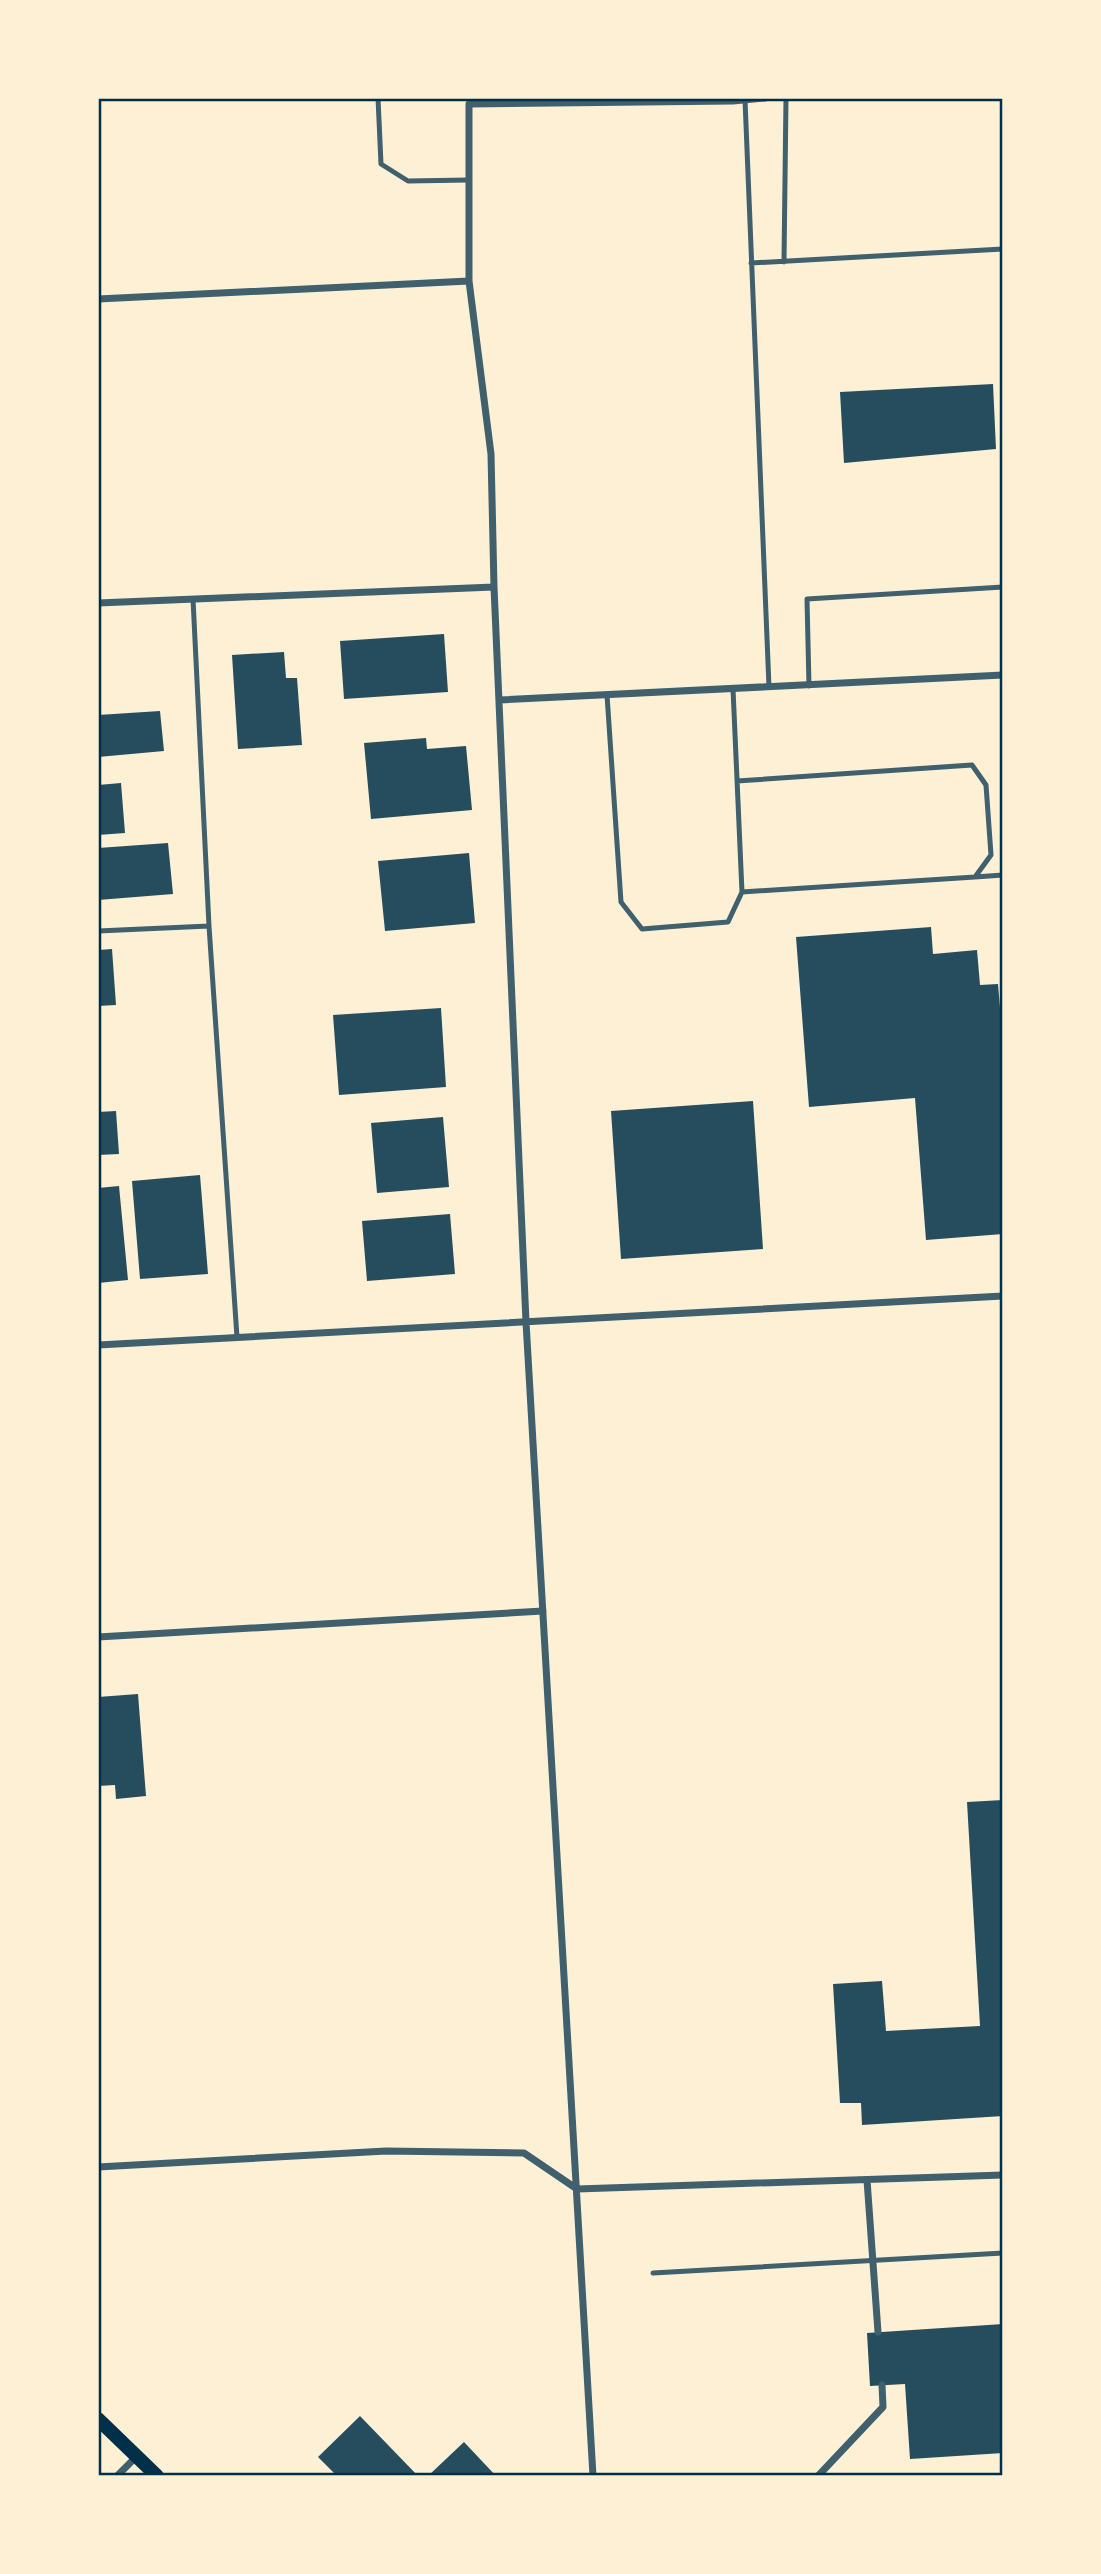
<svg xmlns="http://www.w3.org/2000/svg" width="1101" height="2574" font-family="'Asap Condensed',sans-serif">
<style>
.building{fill:#264d5e}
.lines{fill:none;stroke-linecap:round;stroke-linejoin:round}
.service{stroke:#3f606c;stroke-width:5}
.minor{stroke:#3f606c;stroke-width:7}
.secondary{stroke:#003049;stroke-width:14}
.neatline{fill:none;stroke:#003049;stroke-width:2.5}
</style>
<rect width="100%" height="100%" fill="#fdf0d5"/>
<!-- building -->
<path class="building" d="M993,384L996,449L844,463L840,392Z
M444,634L448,692L344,699L340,641Z
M284,652L286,678H297L302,745L238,749L232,655Z
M160,711L164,751L98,757V715Z
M426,738L427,749L466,746L472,810L371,819L364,743Z
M121,783L125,833L98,835V785Z
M168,843L173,894L98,900V848Z
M469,853L475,923L385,931L378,861Z
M931,927L933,954L977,950L980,985L998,984L1003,1044V1234L926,1240L915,1098L809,1107L796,937Z
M112,949L116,1005L98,1006V950Z
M441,1008L446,1087L339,1095L333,1015Z
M753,1101L763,1249L621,1259L611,1111Z
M116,1111L119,1154L98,1155V1112Z
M443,1117L449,1187L377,1193L371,1123Z
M200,1175L208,1274L140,1279L132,1181Z
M119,1186L128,1280L98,1283V1188Z
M450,1214L455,1274L367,1281L362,1221Z
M138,1694L146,1796L116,1799L115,1785L98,1786V1697Z
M1003,1800V2116L862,2125L861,2103H840L833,1984L882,1981L886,2031L980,2026L967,1802Z
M1003,2324V2453L910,2459L905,2384L870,2386L867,2333Z
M360,2416L418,2476H337L318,2457Z
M464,2442L496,2476H428Z"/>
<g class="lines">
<!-- service -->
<path class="service" d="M378,98L381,164L408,181L469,180
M745,100L769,687
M784,262L786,98
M751,263L1003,249
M193,599L209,926L237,1337
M809,686L807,599L1003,587
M607,695L621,902L642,929L728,922L742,892L733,689
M737,781L972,765L986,785L991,855L975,877L742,892
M975,877L1003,875
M98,931L209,926
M653,2273L1003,2253"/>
<!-- minor -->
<path class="minor" d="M98,299L469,281
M98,603L494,587
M500,700L1003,675
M98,1345L1003,1296
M98,1637L543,1611
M98,2167L386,2151L524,2153L577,2189L1003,2175
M867,2180L878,2332
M117,2476L137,2456
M593,2476L526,1322L494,587L491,454L469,281V104L733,101L765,98
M818,2476L883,2407L882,2385"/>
<!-- secondary -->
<path class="secondary" d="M98,2419L157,2476"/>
</g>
<!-- border -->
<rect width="1101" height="2574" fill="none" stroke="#fdf0d5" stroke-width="200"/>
<rect x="100" y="100" width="901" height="2374" class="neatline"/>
</svg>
